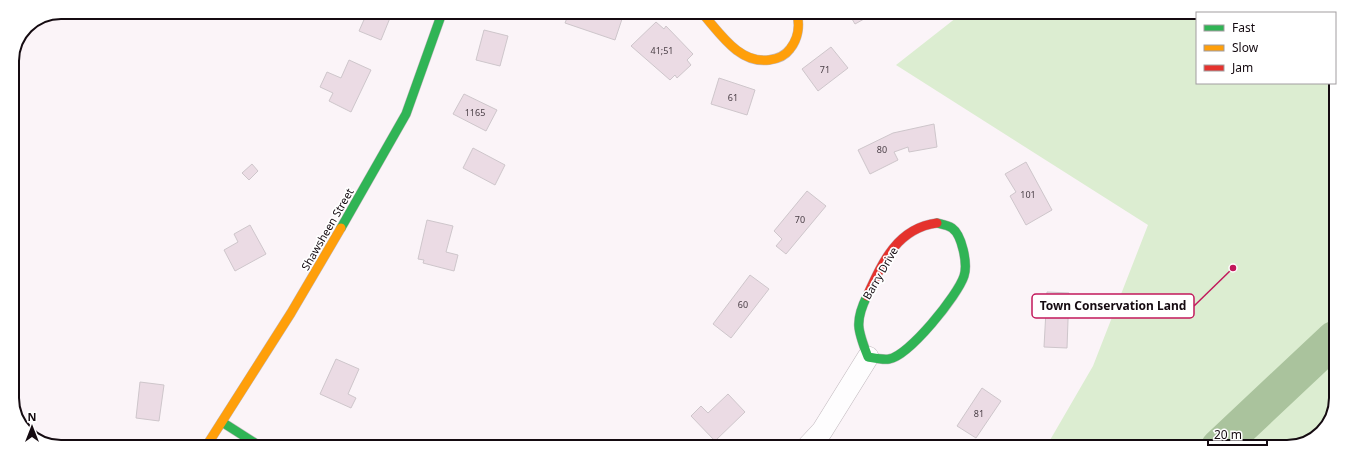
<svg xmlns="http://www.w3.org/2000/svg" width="1348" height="459" font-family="'Noto Sans',sans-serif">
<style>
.green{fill:#dcedd1}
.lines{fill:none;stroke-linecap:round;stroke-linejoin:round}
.river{stroke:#aac39d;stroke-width:36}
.building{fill:#ebdbe4;stroke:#cec6cb}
.street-casing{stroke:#c0b8bd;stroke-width:22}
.fast-casing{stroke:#c0b8bd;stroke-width:10}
.slow-casing{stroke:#c0b8bd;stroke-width:10}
.jam-casing{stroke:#c0b8bd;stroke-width:10}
.street{stroke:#fefdfe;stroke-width:21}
.fast{stroke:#30b455;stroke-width:9}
.slow{stroke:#ff9f0a;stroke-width:9}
.jam{stroke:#e5322d;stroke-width:9}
.labels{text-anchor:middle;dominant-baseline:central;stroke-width:3.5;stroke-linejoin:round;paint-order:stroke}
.number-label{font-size:9px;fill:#4a3f46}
.street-label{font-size:11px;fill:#150b11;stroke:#fff}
.rim{fill:none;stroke:#150b11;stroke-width:2}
.leader{fill:none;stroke:#c2185b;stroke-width:1.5}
.callout-dot{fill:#c2185b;stroke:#fff;stroke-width:1.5}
.callout{fill:#fff;stroke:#c2185b;stroke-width:1.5}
.callout-label{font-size:12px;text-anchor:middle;font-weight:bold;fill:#150b11}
</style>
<rect width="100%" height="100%" fill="#fbf4f8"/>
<!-- green -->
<path class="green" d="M961,14H1197V83H1335V55L1336,58L1333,413L1317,437L1287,447H1046L1093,366L1148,225L896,65Z"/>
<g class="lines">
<!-- river -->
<path class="river" d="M1219,447L1334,339"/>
</g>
<!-- building -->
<path class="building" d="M367,13H392L381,40L359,31Z
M569,13H624L615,40L565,23Z
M849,14H873L855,24Z
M656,22L664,29L666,26L693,54L687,60L691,65L677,78L675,75L670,80L631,46Z
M484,30L508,36L500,66L476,60Z
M831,47L848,68L818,91L802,69Z
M349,60L371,70L351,112L329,101L333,93L320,87L327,72L341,78Z
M719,78L755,90L747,115L711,104Z
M464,94L497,110L486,131L453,114Z
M934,124L937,147L909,152L908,147L894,152L898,160L870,174L858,150L893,133Z
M473,148L505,165L495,185L463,168Z
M1026,162L1052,210L1026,225L1010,196L1016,192L1005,174Z
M252,164L258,171L249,180L242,173Z
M807,191L826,206L786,254L776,246L782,239L774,231Z
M427,220L453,226L446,252L458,255L454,271L423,263L424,260L418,259Z
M250,225L266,254L235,271L224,250L238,242L234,234Z
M750,275L769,289L731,338L713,324Z
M1047,292L1069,293L1067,348L1044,347Z
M336,359L359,369L348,394L356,398L351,408L320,394Z
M140,382L164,385L159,421L136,418Z
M982,388L1001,401L976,438L957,426Z
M728,394L745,412L715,441L691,416L701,406L708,413Z"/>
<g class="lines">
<!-- street casing -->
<g class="street-casing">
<path id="street" d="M808,446L822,431L868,357"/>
</g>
<!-- fast casing -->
<g class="fast-casing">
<path id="fast" d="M341,228L406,114L442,13
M867,296C854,322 858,331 868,357C874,358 883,360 889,359C909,356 958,295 964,276C968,264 962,235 952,228C948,225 941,224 937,223
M222,422L258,445"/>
</g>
<!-- slow casing -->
<g class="slow-casing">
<path id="slow" d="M702,13C720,33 739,64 769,60C777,59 785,56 790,49C798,39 800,26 797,14
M207,445L291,313L341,228"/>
</g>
<!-- jam casing -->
<g class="jam-casing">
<path id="jam" d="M867,296C882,263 897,228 937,223"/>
</g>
<!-- street -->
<use href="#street" class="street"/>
<!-- fast -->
<use href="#fast" class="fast"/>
<!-- slow -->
<use href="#slow" class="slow"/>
<!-- jam -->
<use href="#jam" class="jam"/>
</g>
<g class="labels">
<!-- number labels -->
<g class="number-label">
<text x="662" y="50">41;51</text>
<text x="825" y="69">71</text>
<text x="733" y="97">61</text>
<text x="475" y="112">1165</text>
<text x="882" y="149">80</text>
<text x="1028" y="194">101</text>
<text x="800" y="219">70</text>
<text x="743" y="304">60</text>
<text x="979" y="413">81</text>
</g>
<!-- street labels -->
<g class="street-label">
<text transform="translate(327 229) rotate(-60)">Shawsheen Street</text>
<text transform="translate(880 273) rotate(-60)">Barry Drive</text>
</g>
</g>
<!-- crop -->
<path d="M0 0H1348V459H0ZM61 19H1287A42 42 0 0 1 1329 61V398A42 42 0 0 1 1287 440H61A42 42 0 0 1 19 398V61A42 42 0 0 1 61 19Z" fill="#fff" fill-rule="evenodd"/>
<path class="rim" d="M61 19H1287A42 42 0 0 1 1329 61V398A42 42 0 0 1 1287 440H61A42 42 0 0 1 19 398V61A42 42 0 0 1 61 19Z"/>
<!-- callouts -->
<path class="leader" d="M1233 268L1194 306"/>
<circle class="callout-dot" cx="1233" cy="268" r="4"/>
<rect class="callout" x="1032" y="294" width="162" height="24" rx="4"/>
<g class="callout-label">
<text x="1113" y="310">Town Conservation Land</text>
</g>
<!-- legend -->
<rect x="1196" y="12" width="140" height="72" fill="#ffffff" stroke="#a19da0"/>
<rect x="1204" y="25" width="20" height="6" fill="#30b455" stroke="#a19da0"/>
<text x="1232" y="32" font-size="12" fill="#150b11">Fast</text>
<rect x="1204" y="45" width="20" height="6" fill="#ff9f0a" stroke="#a19da0"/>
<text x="1232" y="52" font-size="12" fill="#150b11">Slow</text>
<rect x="1204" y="65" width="20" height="6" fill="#e5322d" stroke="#a19da0"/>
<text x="1232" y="72" font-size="12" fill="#150b11">Jam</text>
<!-- north arrow -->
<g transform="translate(32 427)" stroke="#ffffff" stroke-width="3" paint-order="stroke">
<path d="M0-3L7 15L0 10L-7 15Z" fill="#150b11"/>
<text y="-6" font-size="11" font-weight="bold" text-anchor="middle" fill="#150b11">N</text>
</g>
<!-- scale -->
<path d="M1208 439v6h59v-6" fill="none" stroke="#150b11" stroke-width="2"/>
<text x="1214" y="439" font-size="12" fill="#150b11" stroke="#ffffff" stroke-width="3" paint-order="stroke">20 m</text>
</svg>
